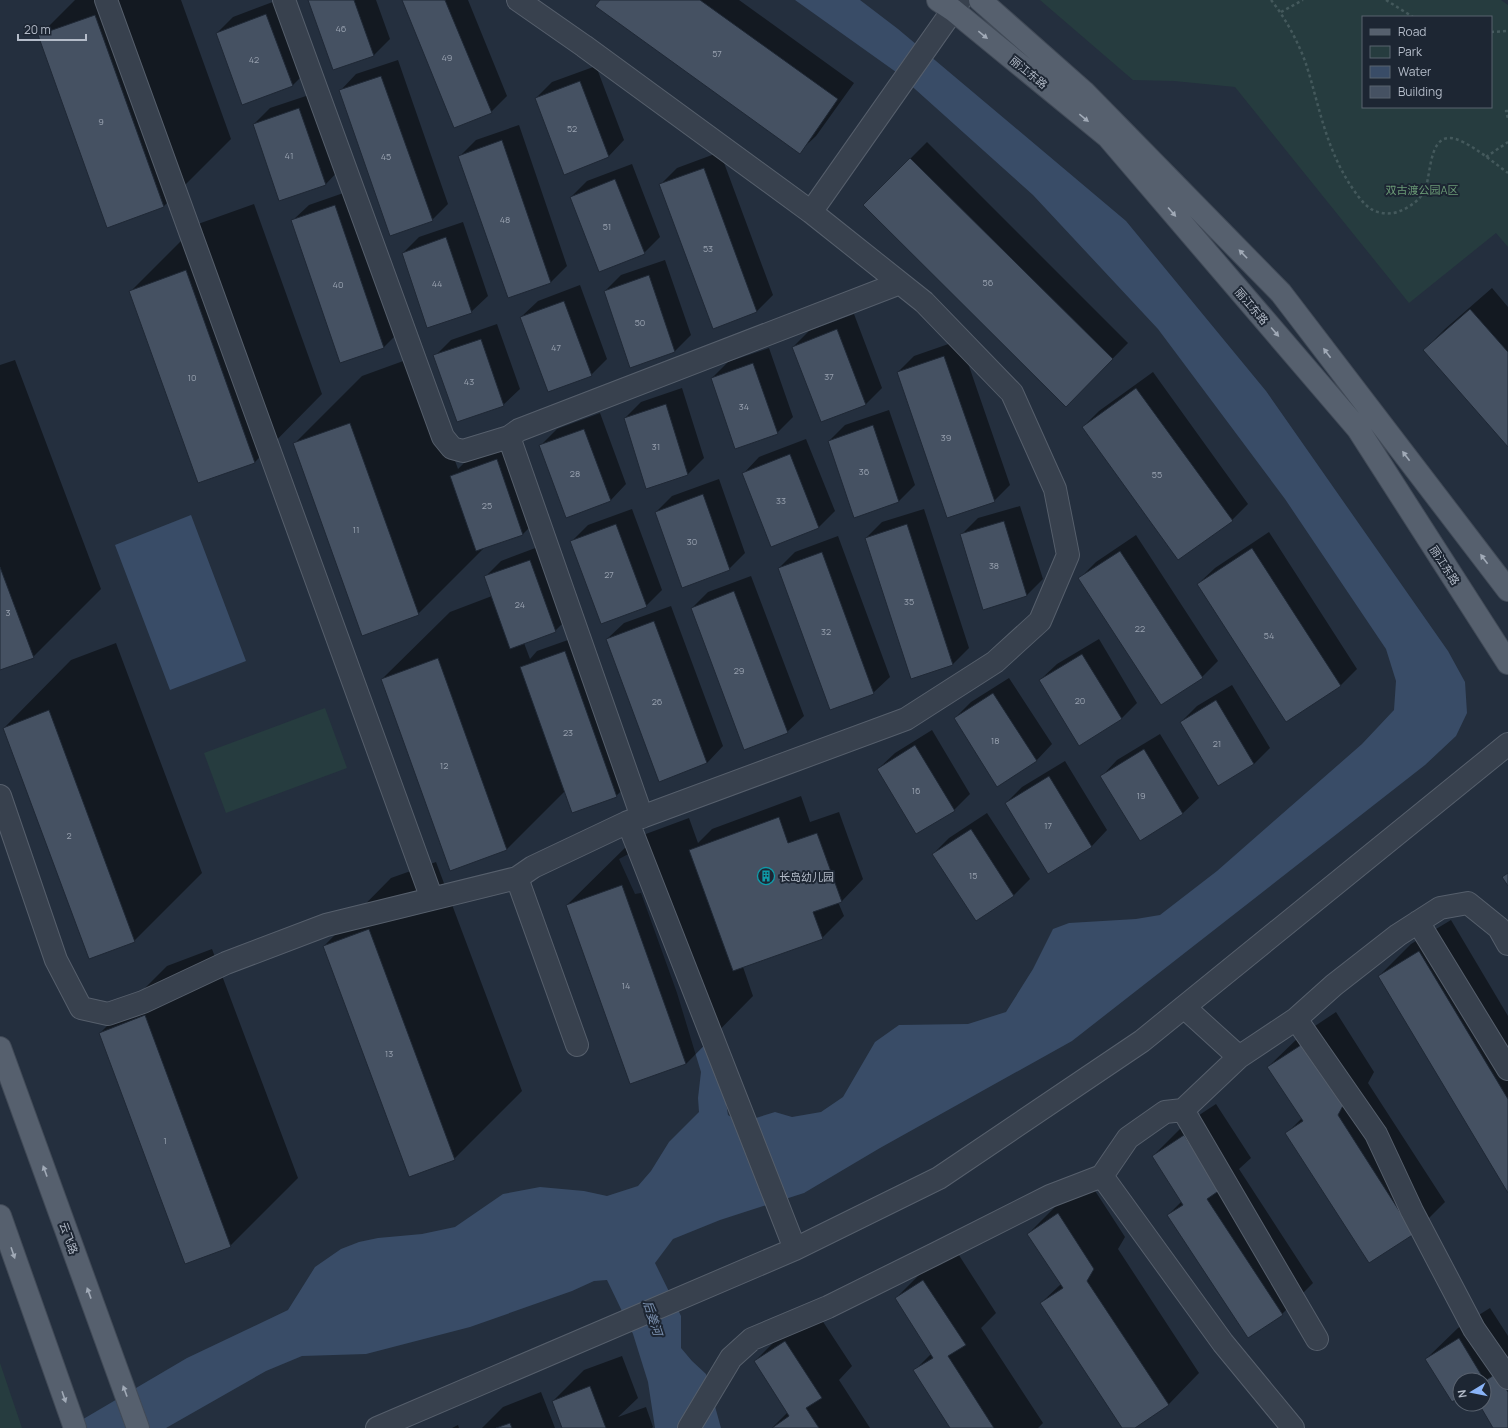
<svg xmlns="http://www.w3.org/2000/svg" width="1508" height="1428" font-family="Manrope,'Noto Sans SC',sans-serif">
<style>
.green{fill:#263c3f;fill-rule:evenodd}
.water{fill:#394c67}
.shadow{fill:#0007}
.building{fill:#455162;stroke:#1f2835}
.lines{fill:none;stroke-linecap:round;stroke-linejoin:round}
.minor-casing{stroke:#565f6c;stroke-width:24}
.major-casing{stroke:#414a57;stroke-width:24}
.path{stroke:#44595c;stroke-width:2.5;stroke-dasharray:3 3;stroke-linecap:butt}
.minor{stroke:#38414e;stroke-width:22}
.major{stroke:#56606e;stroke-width:22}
.oneway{fill:#a1aab7}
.labels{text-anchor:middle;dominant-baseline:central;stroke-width:4;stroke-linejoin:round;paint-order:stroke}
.number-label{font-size:9px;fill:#98a1af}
.street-label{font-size:11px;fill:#b4bcc9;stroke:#1d2633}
.park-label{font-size:11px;fill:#6b9a76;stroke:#1d2633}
.poi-label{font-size:11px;fill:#b4bcc9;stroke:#1d2633;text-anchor:start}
.water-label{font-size:12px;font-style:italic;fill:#7c92b1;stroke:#1d2633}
</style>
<rect width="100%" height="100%" fill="#242f3e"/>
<!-- green -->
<path class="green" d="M1040,0H1501L1508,5V247L1496,233L1409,303L1235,87L1174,81L1133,80ZM1363,17H1491V107H1363Z
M325,708L347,768L226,813L204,753Z
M0,1363L22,1428H0Z"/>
<!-- water -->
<path class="water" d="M795,0H860L898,29L1126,221L1266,391L1448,651L1465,682L1467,713L1456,736L1425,765L1072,1041L880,1148L804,1193L720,1220L673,1239L655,1263L681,1316V1348L692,1361L706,1374L721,1428H655L648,1382L633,1334L607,1280L594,1281L572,1291L470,1327L366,1354L302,1356L266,1371L166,1428H68L187,1358L288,1310L315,1267L341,1249L359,1242L378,1238L422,1234L455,1227L503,1194L540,1187L584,1191L607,1196L638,1186L651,1171L669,1142L699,1112L698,1098L701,1072L677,993L641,893L635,894L619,859L632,852L724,1091L728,1115L740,1123L775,1112L792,1117L821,1112L843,1097L875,1042L899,1025L968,1024L1006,1012L1033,969L1053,929L1069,923L1136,919L1160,915L1217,871L1362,744L1394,710L1396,681L1386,649L1285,499L1158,329L1033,195L896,72Z
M191,515L246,661L170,690L115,545Z"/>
<!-- shadow -->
<path class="shadow" d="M75,0H181L231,139L163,207L39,36Z
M278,0L309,69L293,85L217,33L233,17Z
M309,0H376L390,39L374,55Z
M403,0H468L507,96L491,112Z
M601,0H739L854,83L816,136L799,152Z
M398,60L448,204L432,220L340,91L356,74Z
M596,66L624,140L608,157L536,98L552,82Z
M315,93L341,168L325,185L254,124L270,108Z
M519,125L567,266L551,282L508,297L460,156L476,140Z
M927,142L1128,343L1066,406L864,205Z
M720,152L773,295L757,311L660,185L677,168Z
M632,164L660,237L644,253L571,197L587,181Z
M352,190L400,331L384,347L341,361L292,221L309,205Z
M254,204L322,394L255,462L199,482L131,291L198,224Z
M463,222L488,296L471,312L403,253L419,237Z
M665,260L691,335L675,351L605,291L621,275Z
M580,285L607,359L591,375L521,317L538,301Z
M1492,288L1508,307V446L1424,350L1445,329Z
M854,314L882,388L866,404L821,421L793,347L809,331Z
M497,324L520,389L503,405L435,356L451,340Z
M960,340L1010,485L994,501L898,372L914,356Z
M769,348L793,417L777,433L712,378L728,362Z
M417,356L458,469L467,460L514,444L539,518L523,534L485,547L418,614L294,444L362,376Z
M15,360L101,589L33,657L0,669V365Z
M1153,372L1248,504L1232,520L1083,427L1099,411Z
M682,388L704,458L688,474L647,487L625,418L641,402Z
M889,410L915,485L899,501L855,517L829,441L845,425Z
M600,413L626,484L610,501L541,445L557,429Z
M806,439L835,511L819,527L772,545L743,474L759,457Z
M719,479L745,553L729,569L656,512L672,496Z
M1020,506L1043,579L1027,595L961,535L978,518Z
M632,509L662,590L646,606L572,541L588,525Z
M924,509L969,648L953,664L866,538L882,522Z
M1269,532L1357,669L1341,685L1286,720L1198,584L1215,568Z
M1136,535L1218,661L1202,677L1080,578L1096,562Z
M838,536L890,677L873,693L779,568L795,552Z
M546,544L571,615L555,631L524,643L530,659L537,651L582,635L633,780L616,796L565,791L506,850L382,679L450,612L492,596L485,577L501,561Z
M751,576L804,716L787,732L692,608L708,592Z
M671,606L723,746L707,763L607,639L624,623Z
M1099,639L1137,703L1121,719L1040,680L1057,664Z
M116,643L202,873L134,941L4,728L71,660Z
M1009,678L1052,744L1036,761L955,718L971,702Z
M1232,685L1270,748L1254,764L1181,722L1197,706Z
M932,730L970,794L954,810L917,833L878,769L895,753Z
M1160,734L1199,798L1182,814L1101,777L1117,760Z
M1065,761L1107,830L1091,847L1006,803L1022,787Z
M801,796L810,822L839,812L863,879L842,901L838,902L844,916L822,938L743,967L753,996L686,1064L567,905L635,838L689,818L698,843L712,829Z
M987,813L1030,879L1014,895L933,854L949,838Z
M436,862L522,1091L454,1159L324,946L391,878Z
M1451,920L1508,1016V1191L1379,976L1411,944Z
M212,949L298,1178L230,1246L100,1033L167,966Z
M1336,1012L1374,1072L1368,1083L1445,1202L1414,1233L1287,1133L1302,1118L1268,1067L1300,1036Z
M1216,1104L1251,1158L1239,1169L1313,1283L1282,1314L1168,1215L1182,1201L1153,1156L1184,1125Z
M1090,1183L1125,1237L1118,1249L1199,1373L1168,1405L1133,1428H1123L1041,1303L1061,1284L1028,1234L1059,1203Z
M955,1249L996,1313L981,1328L1043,1423L1038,1428H951L914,1371L932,1353L896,1298L927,1267Z
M1490,1308L1508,1336V1428H1495L1480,1404H1484V1380H1460V1396L1426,1359L1458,1328Z
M816,1311L852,1366L839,1380L870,1428H772L788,1412L755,1361L786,1330Z
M622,1356L638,1398L618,1417L646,1407L653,1427L652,1428H563L553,1401L584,1370Z
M541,1392L555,1428H482L503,1407Z
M458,1425L459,1428H452Z"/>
<!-- building -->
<path class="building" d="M308,0H354L374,56L333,70Z
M402,0H445L492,113L454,128Z
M600,0H700L838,99L800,154L595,6Z
M266,14L293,86L242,105L216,33Z
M95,15L164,207L107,228L38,35Z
M381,76L433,221L390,236L339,90Z
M580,81L609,157L564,175L535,98Z
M299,108L326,185L279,201L253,124Z
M502,140L551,283L508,298L458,156Z
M910,158L1113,359L1066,407L863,205Z
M704,168L757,312L713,329L659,184Z
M615,179L645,254L599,272L570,197Z
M335,205L384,348L340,363L291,220Z
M446,237L472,313L427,328L402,253Z
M186,270L255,463L198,483L129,291Z
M649,275L675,352L630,368L604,291Z
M564,301L592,376L548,392L520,317Z
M1470,309L1508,352V447L1423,350Z
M837,329L866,405L821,422L792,347Z
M481,339L504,406L457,422L433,355Z
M944,356L995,502L947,518L897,372Z
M753,363L778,434L735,449L711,378Z
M1136,388L1233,521L1178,560L1082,427Z
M666,404L688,475L646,489L624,418Z
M350,423L419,615L362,636L293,443Z
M873,425L899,502L854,518L828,441Z
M584,429L611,501L566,518L539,445Z
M790,454L819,528L771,547L742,473Z
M497,459L523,535L476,551L450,476Z
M703,494L730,570L682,588L655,512Z
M1004,521L1027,596L983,610L960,534Z
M616,524L647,607L601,624L570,541Z
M907,524L953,665L911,679L865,538Z
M1252,548L1341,686L1286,722L1197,584Z
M1120,551L1203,678L1161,705L1078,578Z
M822,552L874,694L830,710L778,568Z
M530,560L556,632L510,649L484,576Z
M0,567L34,658L0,670Z
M734,591L788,733L744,750L691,608Z
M654,621L707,763L659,782L606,639Z
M565,651L617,797L572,813L520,667Z
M1082,654L1122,719L1079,746L1039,680Z
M438,658L507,850L450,871L381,679Z
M993,693L1037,761L997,787L954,718Z
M1216,700L1254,764L1218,786L1180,722Z
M49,710L135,942L89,959L3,728Z
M915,745L955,811L916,834L877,769Z
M1144,749L1183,814L1140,841L1100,776Z
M1049,776L1092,847L1048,874L1005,803Z
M779,817L788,843L817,833L842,902L813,912L823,939L733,971L689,850Z
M971,829L1014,896L976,921L932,854Z
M1508,873V886L1502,877Z
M622,885L686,1064L630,1084L566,905Z
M369,929L455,1160L409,1177L323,946Z
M1419,951L1508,1099V1193L1378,976Z
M145,1015L231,1247L185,1264L99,1033Z
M1304,1043L1344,1104L1338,1115L1414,1234L1369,1263L1285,1133L1303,1121L1267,1067Z
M1184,1135L1220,1190L1207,1199L1283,1315L1248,1338L1167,1215L1183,1205L1152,1156Z
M1058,1213L1094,1269L1087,1281L1169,1405L1135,1428H1122L1040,1303L1063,1288L1027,1234Z
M923,1280L966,1345L948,1356L994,1428H950L913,1370L933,1358L895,1298Z
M1459,1338L1485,1381L1497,1373L1508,1392V1428H1493L1479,1404H1484V1380H1460V1397L1452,1402L1425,1359Z
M785,1341L822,1398L806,1408L819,1428H772L789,1416L754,1361Z
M590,1386L606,1428H562L552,1401Z
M510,1423L512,1428H496Z"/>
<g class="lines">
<!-- minor casing -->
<g class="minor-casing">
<path id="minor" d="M106,0L432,899
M284,0L443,437L452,448L463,451L509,437
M811,212L960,0
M0,796L56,960L81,1008L108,1014L143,1002L226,963L326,925L517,878L533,867L628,822L906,719L995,662L1040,621L1068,555L1055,489L1012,393L924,302L811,212L584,46L518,0
M642,817L509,437L519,430L900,283
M628,822L795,1249
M517,878L577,1045
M1418,922L1508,1069
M1296,1019L1376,1134L1412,1211L1474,1329L1508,1378
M1239,1057L1296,1019L1334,985L1398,935L1440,908L1468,903L1499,928L1508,944
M1183,1110L1317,1339
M1102,1176L1223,1343L1293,1428
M377,1428L795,1249L939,1178L1142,1041L1508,744
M689,1428L731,1358L752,1339L828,1307L935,1254L1050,1196L1102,1176L1128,1138L1165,1112L1183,1110L1239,1057L1184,1007"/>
</g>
<!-- major casing -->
<g class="major-casing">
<path id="major" d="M938,0L953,10L1108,137L1358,429L1508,663
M980,0L1084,92L1281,293L1508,590
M0,1048L138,1428
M0,1216L75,1428"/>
</g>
<!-- path -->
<path class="path" d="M1271,0C1285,17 1300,45 1307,67C1320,109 1325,144 1349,183C1355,192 1362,203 1371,209C1379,214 1391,215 1400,211C1410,207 1420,200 1425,190C1432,172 1428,124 1463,142C1479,150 1493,162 1508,173
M1386,0L1413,17
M1281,12L1303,0
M1491,32L1508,31
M1508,111H1506L1508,119
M1486,157L1508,142"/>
<!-- minor -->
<use href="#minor" class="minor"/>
<!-- major -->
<use href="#major" class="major"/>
</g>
<!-- one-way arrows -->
<defs><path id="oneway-solid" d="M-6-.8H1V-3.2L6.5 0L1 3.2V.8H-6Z"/></defs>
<g class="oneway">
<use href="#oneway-solid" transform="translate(983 35) rotate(39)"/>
<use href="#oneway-solid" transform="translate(1084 118) rotate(39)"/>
<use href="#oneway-solid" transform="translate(1172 212) rotate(49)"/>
<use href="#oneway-solid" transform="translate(1243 254) rotate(-134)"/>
<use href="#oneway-solid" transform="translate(1275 332) rotate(49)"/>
<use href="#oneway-solid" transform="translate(1327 353) rotate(-127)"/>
<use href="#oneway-solid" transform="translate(1406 456) rotate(-127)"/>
<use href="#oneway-solid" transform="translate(1484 559) rotate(-127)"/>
<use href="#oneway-solid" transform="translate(45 1171) rotate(-110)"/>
<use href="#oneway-solid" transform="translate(13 1253) rotate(71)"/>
<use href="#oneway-solid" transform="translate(89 1293) rotate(-110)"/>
<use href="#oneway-solid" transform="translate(125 1391) rotate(-110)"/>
<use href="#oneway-solid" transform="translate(64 1397) rotate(71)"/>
</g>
<!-- icons -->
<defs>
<g id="building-ring" transform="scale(0.9)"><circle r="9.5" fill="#1d2633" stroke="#0f9aa8" stroke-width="1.5"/><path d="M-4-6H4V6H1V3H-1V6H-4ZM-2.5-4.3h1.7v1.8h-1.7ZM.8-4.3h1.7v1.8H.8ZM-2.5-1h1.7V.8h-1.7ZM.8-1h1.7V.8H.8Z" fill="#0f9aa8"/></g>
</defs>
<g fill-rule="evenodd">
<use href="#building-ring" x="766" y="876"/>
</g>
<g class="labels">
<!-- number labels -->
<g class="number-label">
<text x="341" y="28">46</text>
<text x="717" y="53">57</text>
<text x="447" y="57">49</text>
<text x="254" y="59">42</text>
<text x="101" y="121">9</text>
<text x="572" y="128">52</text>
<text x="289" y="155">41</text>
<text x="386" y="156">45</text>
<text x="505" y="219">48</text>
<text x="607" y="226">51</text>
<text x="708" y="248">53</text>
<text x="988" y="282">56</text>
<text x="437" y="283">44</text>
<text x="338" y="284">40</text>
<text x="640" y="322">50</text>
<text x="556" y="347">47</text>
<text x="829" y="376">37</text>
<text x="192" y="377">10</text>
<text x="469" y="381">43</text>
<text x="744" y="406">34</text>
<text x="946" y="437">39</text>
<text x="656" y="446">31</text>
<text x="864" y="471">36</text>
<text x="575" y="473">28</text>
<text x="1157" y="474">55</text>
<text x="781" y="500">33</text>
<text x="487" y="505">25</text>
<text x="356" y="529">11</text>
<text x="692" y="541">30</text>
<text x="994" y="565">38</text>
<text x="609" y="574">27</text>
<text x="909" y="601">35</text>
<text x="520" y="604">24</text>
<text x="8" y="612">3</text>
<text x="1140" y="628">22</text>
<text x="826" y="631">32</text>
<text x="1269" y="635">54</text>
<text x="739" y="670">29</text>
<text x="1080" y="700">20</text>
<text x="657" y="701">26</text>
<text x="568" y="732">23</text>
<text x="995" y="740">18</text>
<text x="1217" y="743">21</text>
<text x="444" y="765">12</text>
<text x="916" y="790">16</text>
<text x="1141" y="795">19</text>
<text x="1048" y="825">17</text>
<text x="69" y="835">2</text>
<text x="973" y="875">15</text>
<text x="626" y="985">14</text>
<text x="389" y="1053">13</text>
<text x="165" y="1140">1</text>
</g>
<!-- street labels -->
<g class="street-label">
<text transform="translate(1029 72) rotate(39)">丽江东路</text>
<text transform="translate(1252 306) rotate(49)">丽江东路</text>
<text transform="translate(1445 565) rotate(57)">丽江东路</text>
<text transform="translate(69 1238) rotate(70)">云飞路</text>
</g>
<!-- park labels -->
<g class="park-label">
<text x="1422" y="189">双古渡公园A区</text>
</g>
<!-- poi labels -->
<g class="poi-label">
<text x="779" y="876">长岛幼儿园</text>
</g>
<!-- water labels -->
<g class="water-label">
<text transform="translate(653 1318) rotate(72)">后姜河</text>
</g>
</g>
<!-- legend -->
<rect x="1362" y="16" width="130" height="92" fill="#1d2633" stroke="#59626f"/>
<rect x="1370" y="29" width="20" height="6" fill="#56606e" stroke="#59626f"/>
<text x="1398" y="36" font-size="12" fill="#b4bcc9">Road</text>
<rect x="1370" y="46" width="20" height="12" fill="#263c3f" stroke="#59626f"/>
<text x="1398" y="56" font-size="12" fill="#b4bcc9">Park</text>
<rect x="1370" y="66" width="20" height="12" fill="#394c67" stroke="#59626f"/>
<text x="1398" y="76" font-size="12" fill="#b4bcc9">Water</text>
<rect x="1370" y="86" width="20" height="12" fill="#455162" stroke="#59626f"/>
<text x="1398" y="96" font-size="12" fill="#b4bcc9">Building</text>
<!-- north arrow -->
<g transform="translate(1472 1392) rotate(260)"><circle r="19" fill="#1d2633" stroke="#59626f"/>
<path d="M0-3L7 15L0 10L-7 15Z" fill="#8ab4f8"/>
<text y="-6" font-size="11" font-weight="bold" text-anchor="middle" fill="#b4bcc9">N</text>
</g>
<!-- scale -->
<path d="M18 34v6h68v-6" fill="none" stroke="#b4bcc9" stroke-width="2"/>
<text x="24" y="34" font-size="12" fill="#b4bcc9" stroke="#1d2633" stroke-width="3" paint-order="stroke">20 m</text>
</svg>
